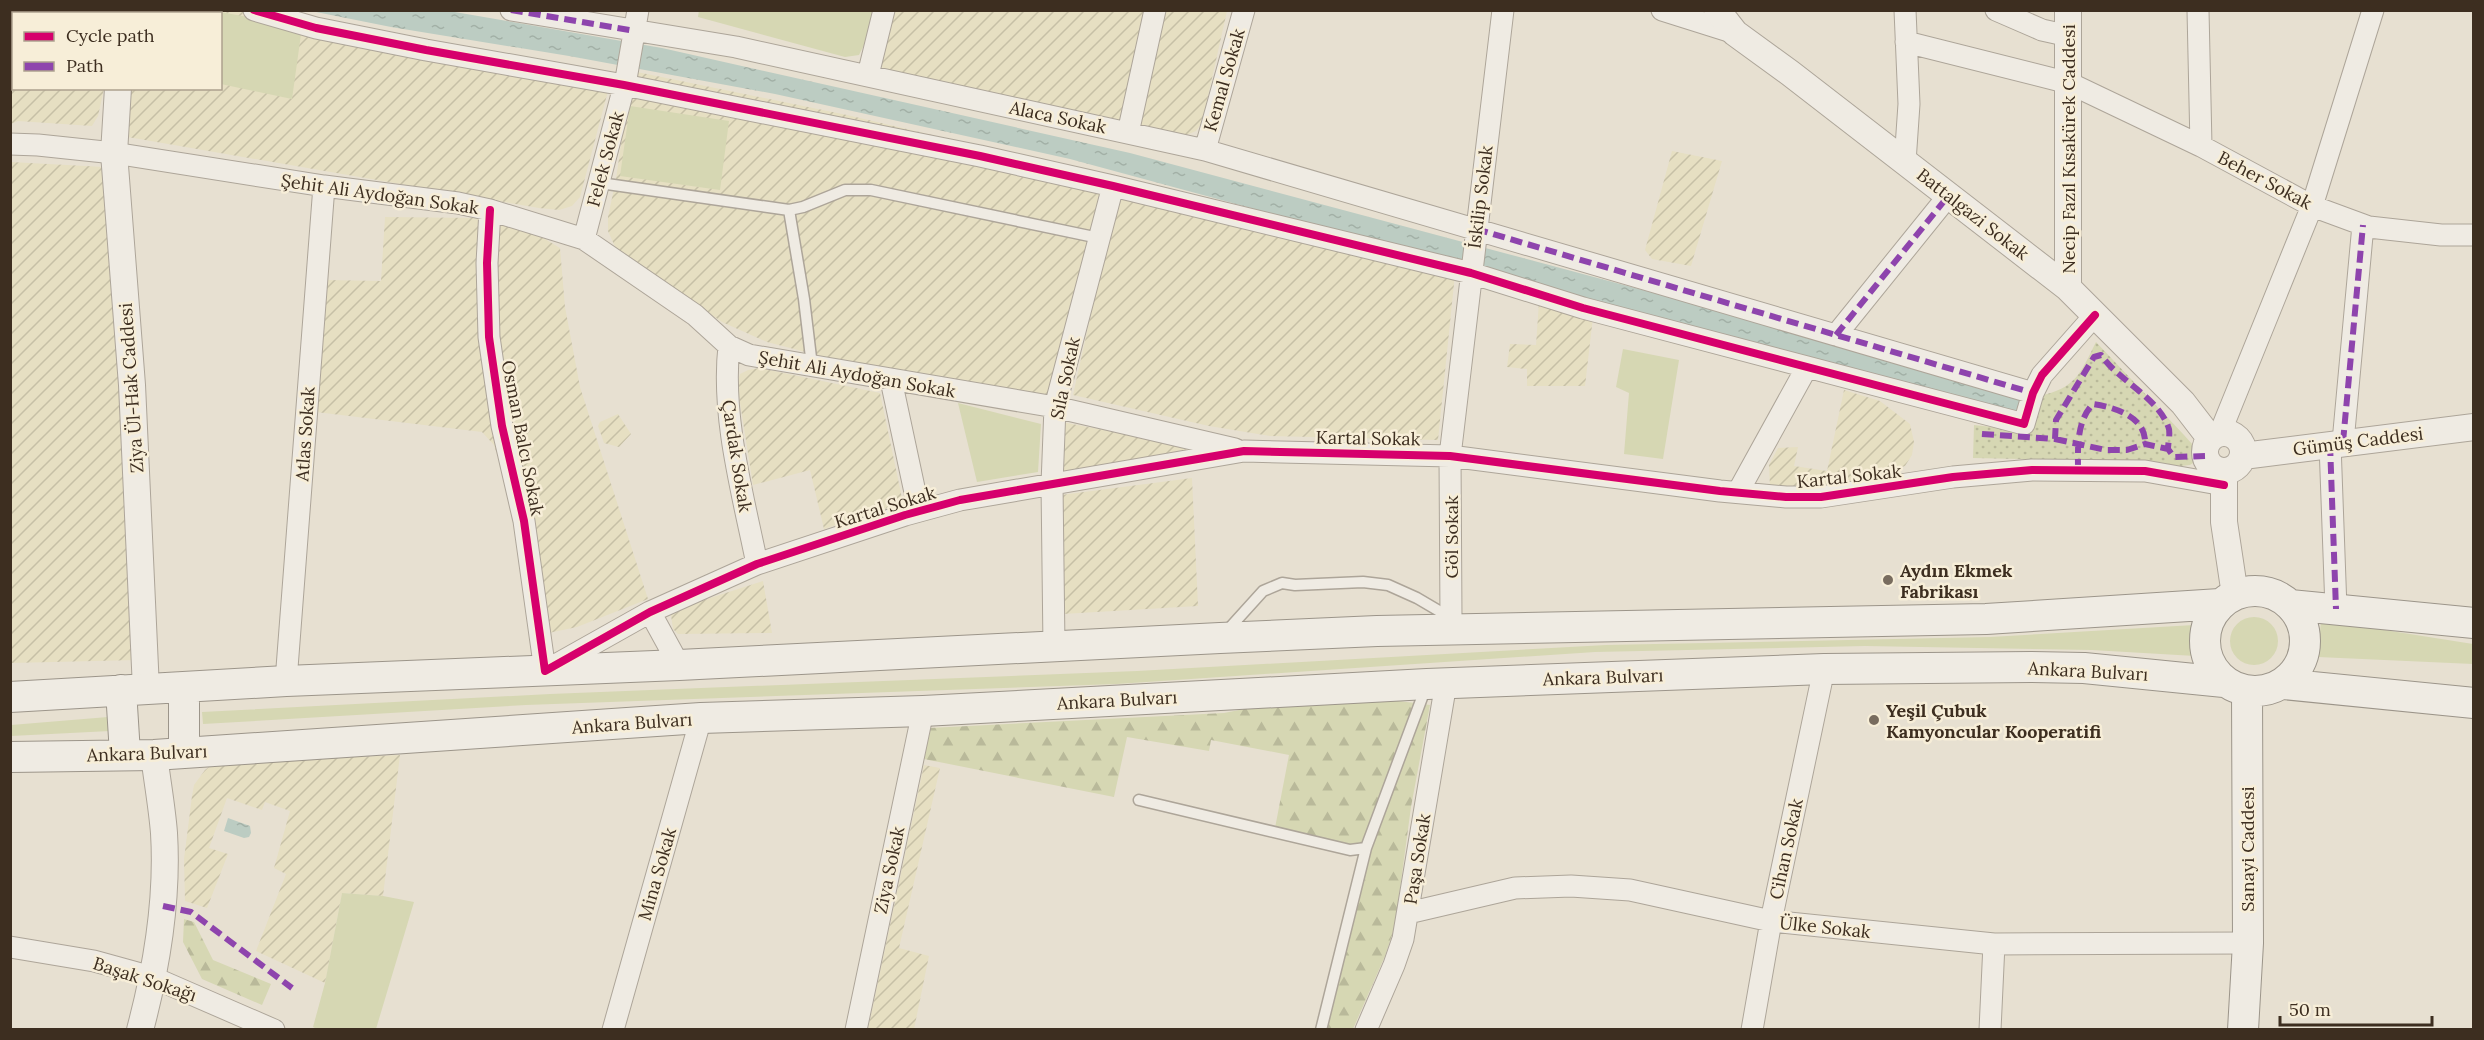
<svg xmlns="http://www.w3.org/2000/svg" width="2484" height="1040" font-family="Lora,serif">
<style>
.farmland{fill:url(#farmland-furrows)}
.grass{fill:#d6d7b3}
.forest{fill:url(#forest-firs)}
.park{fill:url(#park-dots)}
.water{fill:url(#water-ripples)}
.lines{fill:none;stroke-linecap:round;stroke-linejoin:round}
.service-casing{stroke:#ada599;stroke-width:13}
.minor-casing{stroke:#ada599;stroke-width:23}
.tertiary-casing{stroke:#ada599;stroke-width:28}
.secondary-casing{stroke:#9c958a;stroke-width:32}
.service{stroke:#efebe3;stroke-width:10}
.minor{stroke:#efebe3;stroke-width:21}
.tertiary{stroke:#efebe3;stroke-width:26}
.secondary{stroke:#efebe3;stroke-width:30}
.quiet{stroke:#8e44ad;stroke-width:6;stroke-dasharray:12 6;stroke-linecap:butt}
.cycleway-casing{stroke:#f7eed8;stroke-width:11}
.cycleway{stroke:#d6006c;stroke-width:8}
.poi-dot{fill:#786c5e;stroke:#f7eed8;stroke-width:2}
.labels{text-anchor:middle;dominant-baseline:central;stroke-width:5;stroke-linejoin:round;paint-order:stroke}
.street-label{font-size:18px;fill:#3d2e20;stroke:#f7eed8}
.poi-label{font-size:18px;font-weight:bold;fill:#3d2e20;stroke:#f7eed8;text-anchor:start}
</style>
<defs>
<pattern id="farmland-furrows" width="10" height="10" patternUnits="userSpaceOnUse" patternTransform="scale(1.5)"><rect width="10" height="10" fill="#e6dfc2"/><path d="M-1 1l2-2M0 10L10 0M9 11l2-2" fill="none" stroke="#c6c0a6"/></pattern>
<pattern id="forest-firs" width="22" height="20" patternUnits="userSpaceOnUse" patternTransform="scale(1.5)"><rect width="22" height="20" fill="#d6d7b3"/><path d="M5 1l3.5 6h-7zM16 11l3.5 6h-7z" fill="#b9b99a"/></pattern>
<pattern id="park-dots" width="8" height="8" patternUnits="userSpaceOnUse" patternTransform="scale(1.5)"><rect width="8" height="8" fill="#d6d7b3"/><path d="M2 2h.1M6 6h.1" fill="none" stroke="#b9b99a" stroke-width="1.8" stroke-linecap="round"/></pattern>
<pattern id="water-ripples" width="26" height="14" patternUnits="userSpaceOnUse" patternTransform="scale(1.5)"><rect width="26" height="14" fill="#bcccc2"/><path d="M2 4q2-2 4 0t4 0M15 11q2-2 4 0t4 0" fill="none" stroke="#a2b0a6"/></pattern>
</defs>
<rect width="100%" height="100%" fill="#e7e0d1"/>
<!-- farmland -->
<path class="farmland" d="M11,11H118V14H14V88L104,89L98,116L92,126L18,121L11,124Z
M141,11H279L316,20L613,72L580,197L572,206L559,210L539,208L122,136L129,89L220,88V14L140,13Z
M895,11H1227L1202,123L1196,131L1184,136L887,71L882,67L881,61Z
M637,72L847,115L1107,176L1049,395L825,357L767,342L722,322L616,249L608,231V217L616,179L627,103Z
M1672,151L1722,161L1691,266L1652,259L1645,250Z
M11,162L104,167L137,660L11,663Z
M1117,197L1455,274L1438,440L1270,436L1209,426L1073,395Z
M385,217L479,218L508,224L545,239L560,248L565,307L580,387L648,599L577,627L539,635L500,463L494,445L482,432L316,412L326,280L381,281Z
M1539,302L1593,317L1585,386H1527V369L1507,367L1510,344L1536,345Z
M759,368L880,393L903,503L824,529L810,470L753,485L737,384L740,374L748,370Z
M1844,390L1880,401L1910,424L1914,442L1912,455L1905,466L1840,487H1770L1769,465L1778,448L1798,447L1794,466L1827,471Z
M618,414L631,434L619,447L604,443L598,426L600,422Z
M1062,422L1195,448L1062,472Z
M1192,478L1198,606L1063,614L1061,495Z
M763,581L772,633L678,634L673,629L671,615L676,609Z
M400,755L383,896L342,893L325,983L256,951L286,874L274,868L290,811L265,802L262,810L227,798L209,848L228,854L207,908L185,901L184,859L192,796L194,785L205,770L214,763Z
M924,765L940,768L899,948L929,956L914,1029H868Z"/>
<!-- grass -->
<path class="grass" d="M145,10L215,11L302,27L292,99L221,84L220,14H144Z
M699,10L875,11L869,35L859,55L845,57L698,17Z
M630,106L729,121L720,190L620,176Z
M1623,349L1679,360L1663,459L1624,454L1629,393L1616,387Z
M958,403L1041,424L1038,472L977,482Z
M2230 641a24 24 0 1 1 48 0a24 24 0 1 1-48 0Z
M2321,620L2473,644V664L2318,657Z
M2194,625L2195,656L2092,650L1865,646L1595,652L1117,684L526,705L203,724L202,712L550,694L1137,671L1606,645L1990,637Z
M108,717L110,731L11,736V725Z
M342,893L383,896L414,902L376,1029L319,1030L313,1027L325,983Z"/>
<!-- forest -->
<path class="forest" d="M1368,697L1430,705L1411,807L1395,926L1385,956L1353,1029H1327L1367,850L1275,828L1289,755L1211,740L1209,751L1127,737L1114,797L924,759L929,728L1224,713L1295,699Z
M184,919L194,922L213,960L271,984L262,1005L202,979L183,942Z"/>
<!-- park -->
<path class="park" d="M2096,342L2184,435L2193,445L2196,461L2190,465L2181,466L2110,461L1973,458L1974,425L2027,431L2039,396C2076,388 2080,374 2096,342Z"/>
<!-- water -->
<path class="water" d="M311,11H449L662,48L1130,153L1650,292L2030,396L2023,417L1070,159L775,94L569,56L391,27Z
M228,818L250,826L251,833L249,837L244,838L224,831Z"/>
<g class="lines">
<!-- service casing -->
<g class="service-casing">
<path id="service" d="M600,183L789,210L803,207L845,190H871L1099,238
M789,210L804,299L812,366
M1225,633L1263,591L1282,583L1295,585L1363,582L1388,585L1417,598L1451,618
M1139,800L1350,850L1366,848
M1321,1030L1366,848L1426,687"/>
</g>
<!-- minor casing -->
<g class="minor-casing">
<path id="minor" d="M254,10L316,28L426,50L624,85L980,156L1113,186L1471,273L1583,308L2024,424L2033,393L2042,375L2095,315
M511,10L736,47L1205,150L2033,393
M1662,10L1735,33
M1996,10L2042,30L2069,36
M2198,10L2201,146
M1906,42L2069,83L2201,146L2312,206L2369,227L2441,235H2474
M868,75L884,10
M1128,133L1155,10
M10,144L38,145L114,153L324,186L458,203L490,210L584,239L695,315L729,346L749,355L1055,407L1235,449
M1205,150L1244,10
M1905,162L1909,104L1905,10
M490,210L487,263L489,337L502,426L524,521L545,671L650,612L757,564L905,515L960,500L1244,451L1450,456L1720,491L1786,497H1821L1953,477L2032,470L2145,471L2224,485
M584,239L626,79L638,10
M1836,335L1949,195
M729,346C721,416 743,495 757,564
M891,380L919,511
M2220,433L2312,206L2373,10
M2343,442L2363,225
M2330,444L2336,609
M1738,492L1807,367
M650,612L679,665
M1451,618L1450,456L1503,10
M1054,647L1052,484L1055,407L1113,186
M286,681L324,186
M1408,913L1515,888L1571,886L1630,890L1771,921L1994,944L2248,943
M10,947L94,961L152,977L274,1030
M613,1030L701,718
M856,1030L923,711
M1366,1030L1394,965L1403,939L1446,683
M1752,1030L1771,921L1824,669
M1990,1030L1994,944"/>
</g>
<!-- tertiary casing -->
<g class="tertiary-casing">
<path id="tertiary" d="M1717,10L1735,33L1790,73L2068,288L2183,403L2210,438
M2068,10V288
M130,14V10
M118,88L114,153L132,385L146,689
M2205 452a19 19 0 1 1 38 0a19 19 0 1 1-38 0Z
M2243,456L2474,427
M2224,472V522L2235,595
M140,1030C157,966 168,898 164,833C162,807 157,780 154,755"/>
</g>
<!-- secondary casing -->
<g class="secondary-casing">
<path id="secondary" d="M2205 641a50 50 0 1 1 100 0a50 50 0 1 1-100 0Z
M2290,605L2474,623
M2283,684L2474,703
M184,687V753
M121,690L125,754
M10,697L286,681L679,665L1220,638L1377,631L1986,619L2220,604
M10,757L154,755L701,718L923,711L1427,684L1824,669L2031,667L2084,668L2224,682
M2243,1030L2248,943L2247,691"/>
</g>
<!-- service -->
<use href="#service" class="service"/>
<!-- minor -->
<use href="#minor" class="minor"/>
<!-- tertiary -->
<use href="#tertiary" class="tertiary"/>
<!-- secondary -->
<use href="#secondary" class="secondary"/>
<!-- quiet -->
<path class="quiet" d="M511,10L635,31
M1476,229L2033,393
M1836,335L1949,195
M1982,434L2055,439L2056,420L2094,357L2101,355C2119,381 2156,396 2168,426C2171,432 2168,442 2168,449L2174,457L2205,456
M2055,439L2106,450H2127L2145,444L2168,449
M2343,442L2363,225
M2330,444L2336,609
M2078,471C2078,448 2076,422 2093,404C2114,407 2147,417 2145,444
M163,906L191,912L292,988"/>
<!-- cycleway casing -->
<g class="cycleway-casing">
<path id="cycleway" d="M254,10L316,28L426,50L624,85L980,156L1113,186L1471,273L1583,308L2024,424L2033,393L2042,375L2095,315
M490,210L487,263L489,337L502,426L524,521L545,671L650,612L757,564L905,515L960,500L1244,451L1450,456L1720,491L1786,497H1821L1953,477L2032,470L2145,471L2224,485"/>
</g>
<!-- cycleway -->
<use href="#cycleway" class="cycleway"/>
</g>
<!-- markers -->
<g class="poi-dot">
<circle cx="1888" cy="580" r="6"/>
<circle cx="1874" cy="720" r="6"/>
</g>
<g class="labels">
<!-- street labels -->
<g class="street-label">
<text transform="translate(1224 80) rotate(-74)">Kemal Sokak</text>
<text transform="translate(1058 117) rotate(12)">Alaca Sokak</text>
<text transform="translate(2068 149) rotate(-90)">Necip Fazıl Kısakürek Caddesi</text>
<text transform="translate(605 159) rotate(-75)">Felek Sokak</text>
<text transform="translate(2265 180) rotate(28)">Beher Sokak</text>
<text transform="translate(380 194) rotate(8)">Şehit Ali Aydoğan Sokak</text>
<text transform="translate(1480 197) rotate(-83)">İskilip Sokak</text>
<text transform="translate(1973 214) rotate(38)">Battalgazi Sokak</text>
<text transform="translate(857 374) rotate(10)">Şehit Ali Aydoğan Sokak</text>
<text transform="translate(1065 378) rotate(-78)">Sıla Sokak</text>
<text transform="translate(131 388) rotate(-94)">Ziya Ül-Hak Caddesi</text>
<text transform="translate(305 434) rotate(-86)">Atlas Sokak</text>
<text transform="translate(523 438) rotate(79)">Osman Balcı Sokak</text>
<text transform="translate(1368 438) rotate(1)">Kartal Sokak</text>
<text transform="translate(2358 441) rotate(-7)">Gümüş Caddesi</text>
<text transform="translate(737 456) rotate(81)">Çardak Sokak</text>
<text transform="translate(1849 476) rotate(-6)">Kartal Sokak</text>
<text transform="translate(885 507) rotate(-17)">Kartal Sokak</text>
<text transform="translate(1451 537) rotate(-90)">Göl Sokak</text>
<text transform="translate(2088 671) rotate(3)">Ankara Bulvarı</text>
<text transform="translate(1603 677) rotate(-2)">Ankara Bulvarı</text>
<text transform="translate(1117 700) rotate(-3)">Ankara Bulvarı</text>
<text transform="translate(632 723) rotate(-4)">Ankara Bulvarı</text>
<text transform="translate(147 753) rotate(-2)">Ankara Bulvarı</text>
<text transform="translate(1786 849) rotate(-78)">Cihan Sokak</text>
<text transform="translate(2247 849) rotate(-90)">Sanayi Caddesi</text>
<text transform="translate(1417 859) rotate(-81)">Paşa Sokak</text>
<text transform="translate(889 870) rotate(-78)">Ziya Sokak</text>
<text transform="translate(657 874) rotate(-74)">Mina Sokak</text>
<text transform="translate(1825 927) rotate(6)">Ülke Sokak</text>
<text transform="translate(145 979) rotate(18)">Başak Sokağı</text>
</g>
<!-- poi labels -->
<g class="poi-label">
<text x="1900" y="570">Aydın Ekmek<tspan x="1900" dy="21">Fabrikası</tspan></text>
<text x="1886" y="710">Yeşil Çubuk<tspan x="1886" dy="21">Kamyoncular Kooperatifi</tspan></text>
</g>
</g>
<!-- border -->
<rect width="2484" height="1040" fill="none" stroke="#3d2e20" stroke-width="24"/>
<!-- legend -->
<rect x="12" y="12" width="210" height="78" fill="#f7eed8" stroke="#ada18e" stroke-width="1.5"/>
<rect x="24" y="32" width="30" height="9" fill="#d6006c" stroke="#ada18e" stroke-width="1.5"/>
<text x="66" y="42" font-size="18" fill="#3d2e20">Cycle path</text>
<rect x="24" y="62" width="30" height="9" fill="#8e44ad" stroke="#ada18e" stroke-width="1.5"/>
<text x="66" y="72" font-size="18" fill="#3d2e20">Path</text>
<!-- scale -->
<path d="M2280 1016v9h152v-9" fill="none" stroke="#3d2e20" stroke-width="3"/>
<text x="2289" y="1016" font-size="18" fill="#3d2e20" stroke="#f7eed8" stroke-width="4.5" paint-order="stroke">50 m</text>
</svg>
